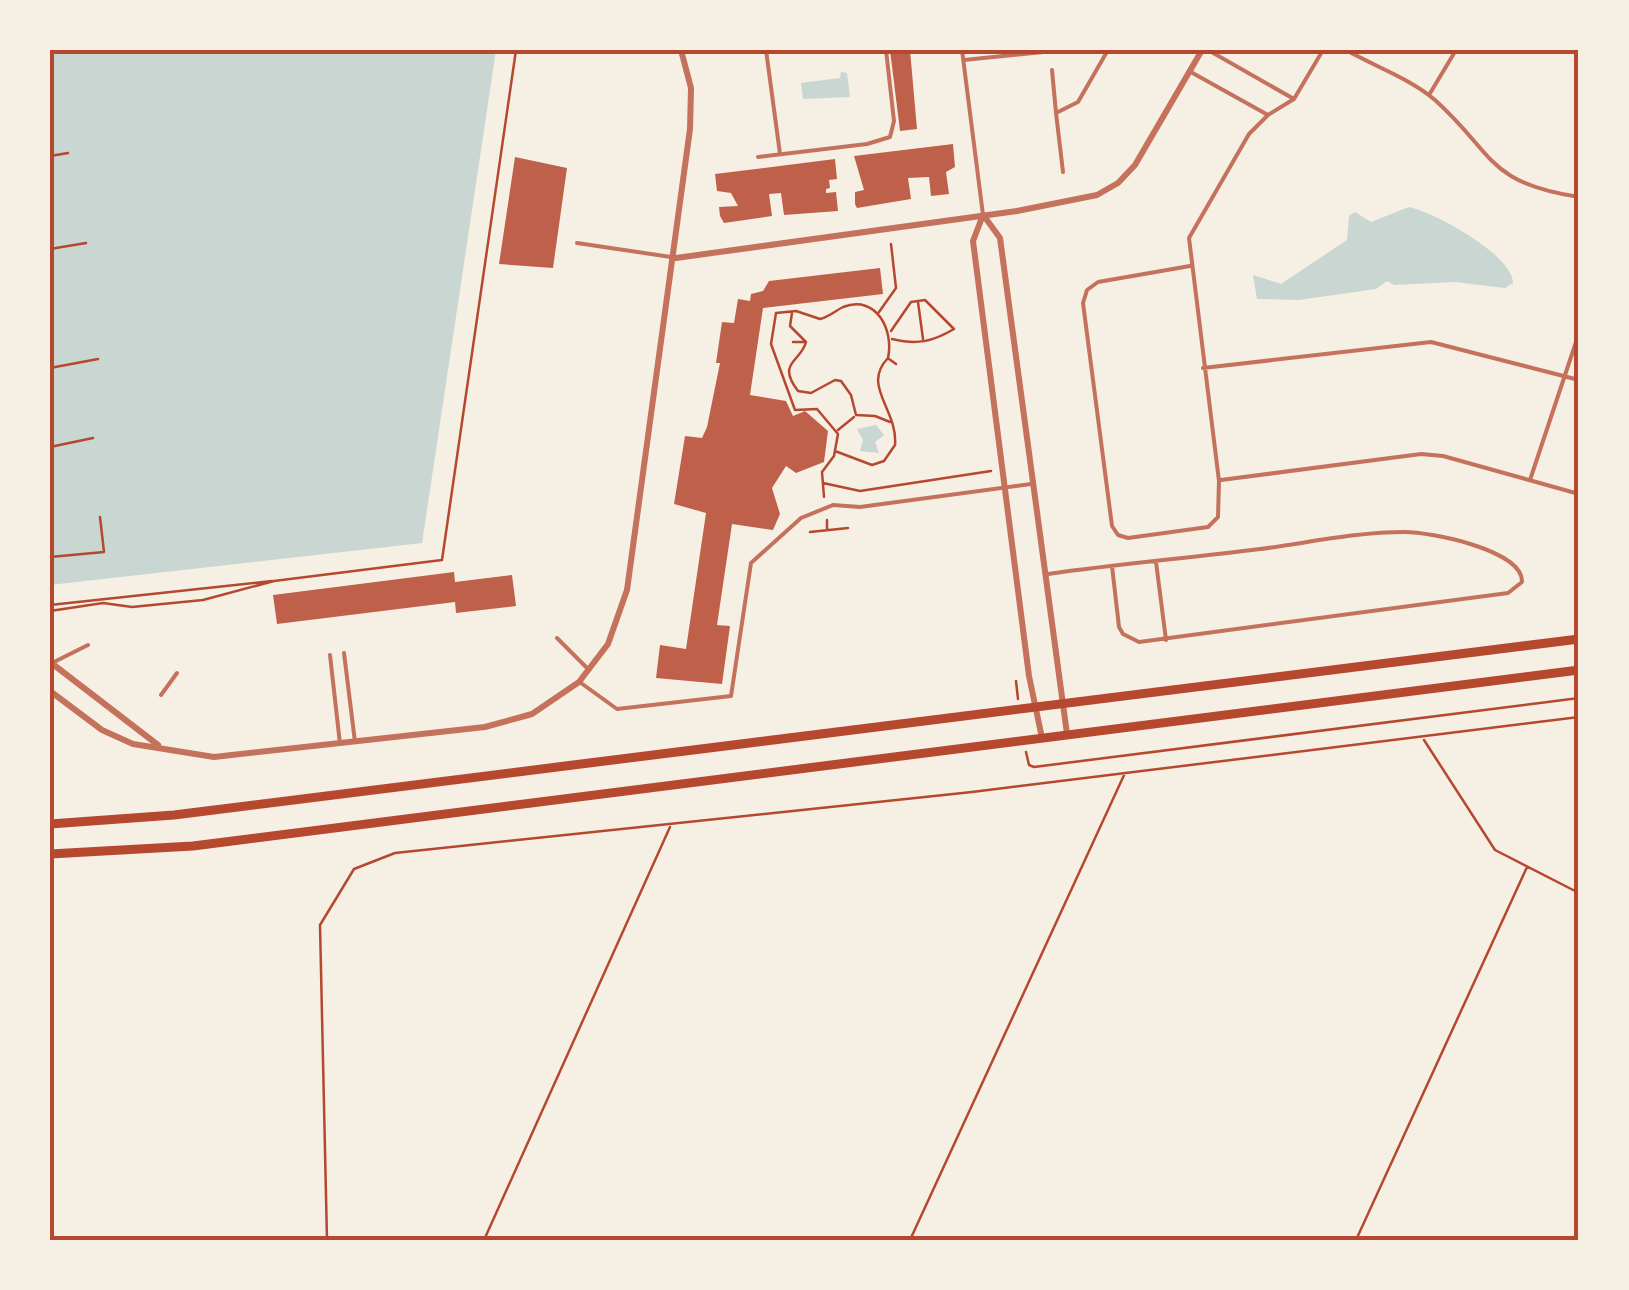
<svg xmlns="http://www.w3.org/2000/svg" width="1629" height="1290" font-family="'Exo 2',sans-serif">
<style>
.water{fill:#c9d6d2}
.building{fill:#bf614a}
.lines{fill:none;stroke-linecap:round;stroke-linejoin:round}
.path{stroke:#b5482f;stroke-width:2.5}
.service{stroke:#c5725c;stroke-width:4}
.minor{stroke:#c5725c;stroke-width:6}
.secondary{stroke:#b5482f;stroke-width:9}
.neatline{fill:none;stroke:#b5482f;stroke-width:4}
</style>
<rect width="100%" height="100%" fill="#f6efe4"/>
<!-- water -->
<path class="water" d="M50,50H496L422,543L50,585Z
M841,72L847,73L850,97L803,99L801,83L840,78Z
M1409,207C1434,212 1513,255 1513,283L1505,288L1455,282L1394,285L1387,281L1376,289L1299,300L1257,299L1253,275L1281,284L1347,240L1349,216L1355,212L1371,222Z
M876,425L884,435L875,442L879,453L860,451L863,440L857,429Z"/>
<!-- building -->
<path class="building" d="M890,50H910L917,129L900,131Z
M953,144L955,167L946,172L949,194L931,196L929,177L908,178L911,199L857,208L855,204V192L864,190L854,156Z
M515,157L567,168L553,268L499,264Z
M835,159L837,179L829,180L830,188L826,189V193L836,192L838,211L784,215L781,193L769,194L772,216L724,223L720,216L719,207L738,206L731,193L717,191L715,174Z
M880,268L883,294L763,308L750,395L786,401L793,416L805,411L828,431L824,462L796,473L786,466L772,488L780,514L773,530L732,524L717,625L730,626L722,684L656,678L660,645L686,649L706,513L674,504L685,436L702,438L707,427L720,363H716L722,322L734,323L738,299L750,301L751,294L763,291L769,281Z
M454,572L455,582L512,575L516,606L456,613L455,602L277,624L273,595Z"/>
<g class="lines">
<!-- path -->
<path class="path" d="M50,156L68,153
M50,249L86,243
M918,302L923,339
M879,312L896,288L891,244
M792,313L790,326L806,342C801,362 776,362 798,391L811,393L835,380L841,381L851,395L856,415L875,416L890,422
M891,331L911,302L925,300L954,329C932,342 917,345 892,339
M793,342H804
M889,359L896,364
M50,368L98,359
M838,430L854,417
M50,447L93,438
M823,483L860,491L991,471
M824,497L822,472L834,456L838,434L817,409L795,410L771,344L776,313L796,311L820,319C829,317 835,311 843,307C877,294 894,331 888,358C861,386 898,409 895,445L884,461L872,465L835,451
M827,520V530
M810,532L848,528
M50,557L104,552L100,517
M50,605L272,581
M50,611L103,603L132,607L203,600L274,581L442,560L516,50
M1016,681L1018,699
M1424,740L1495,850L1579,893
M1026,752L1029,765L1034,767L1579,698
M327,1240L320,925L354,869L395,853L972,792L1579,717
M484,1240L670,827
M910,1240L1125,773
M1356,1240L1527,867"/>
<!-- service -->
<path class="service" d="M729,50H731
M766,50L780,154
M962,50L983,215
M1208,50L1294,99
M1346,50C1374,66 1411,79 1435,100C1496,155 1485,182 1579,197
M964,60L1064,50
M1052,70L1056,113
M1189,71L1268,115
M1429,95L1456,50
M758,157L867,144L890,137L894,121L886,50
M1063,172L1056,113L1078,102L1108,50
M577,243L671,257
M1190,266L1098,282L1087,290L1083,303L1112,526L1118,535L1128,538L1208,527L1218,517L1219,481L1189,238L1249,134L1268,115L1294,99L1323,50
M1203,368L1431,342L1579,380
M1221,480L1421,454L1443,456L1579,494
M1530,480L1579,333
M1156,562L1166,640
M1048,574C1118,564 1189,558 1260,549C1307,543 1357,532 1404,532C1431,532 1523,550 1522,582L1508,593L1139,642L1123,634L1119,627L1112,566
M557,638L589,670
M344,653L355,742
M330,655L340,744
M52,663L88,645
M581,683L617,709L731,696L751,563L801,518L833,505L860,507L1031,484
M161,695L177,673"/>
<!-- minor -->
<path class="minor" d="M983,215L973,241L1029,676L1042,738
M984,216L1000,238L1067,734
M676,258L1017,211L1097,195L1118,183L1135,165L1202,50
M50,662L158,745
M50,691L102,730L133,744L214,757L485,727L532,714L579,682L608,644L627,590L690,129L691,88L681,50"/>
<!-- secondary -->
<path class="secondary" d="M50,824L174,815L1579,639
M50,854L193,846L1579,670"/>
</g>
<!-- border -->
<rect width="1629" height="1290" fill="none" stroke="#f6efe4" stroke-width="105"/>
<rect x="52" y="52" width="1524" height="1186" class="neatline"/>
</svg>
